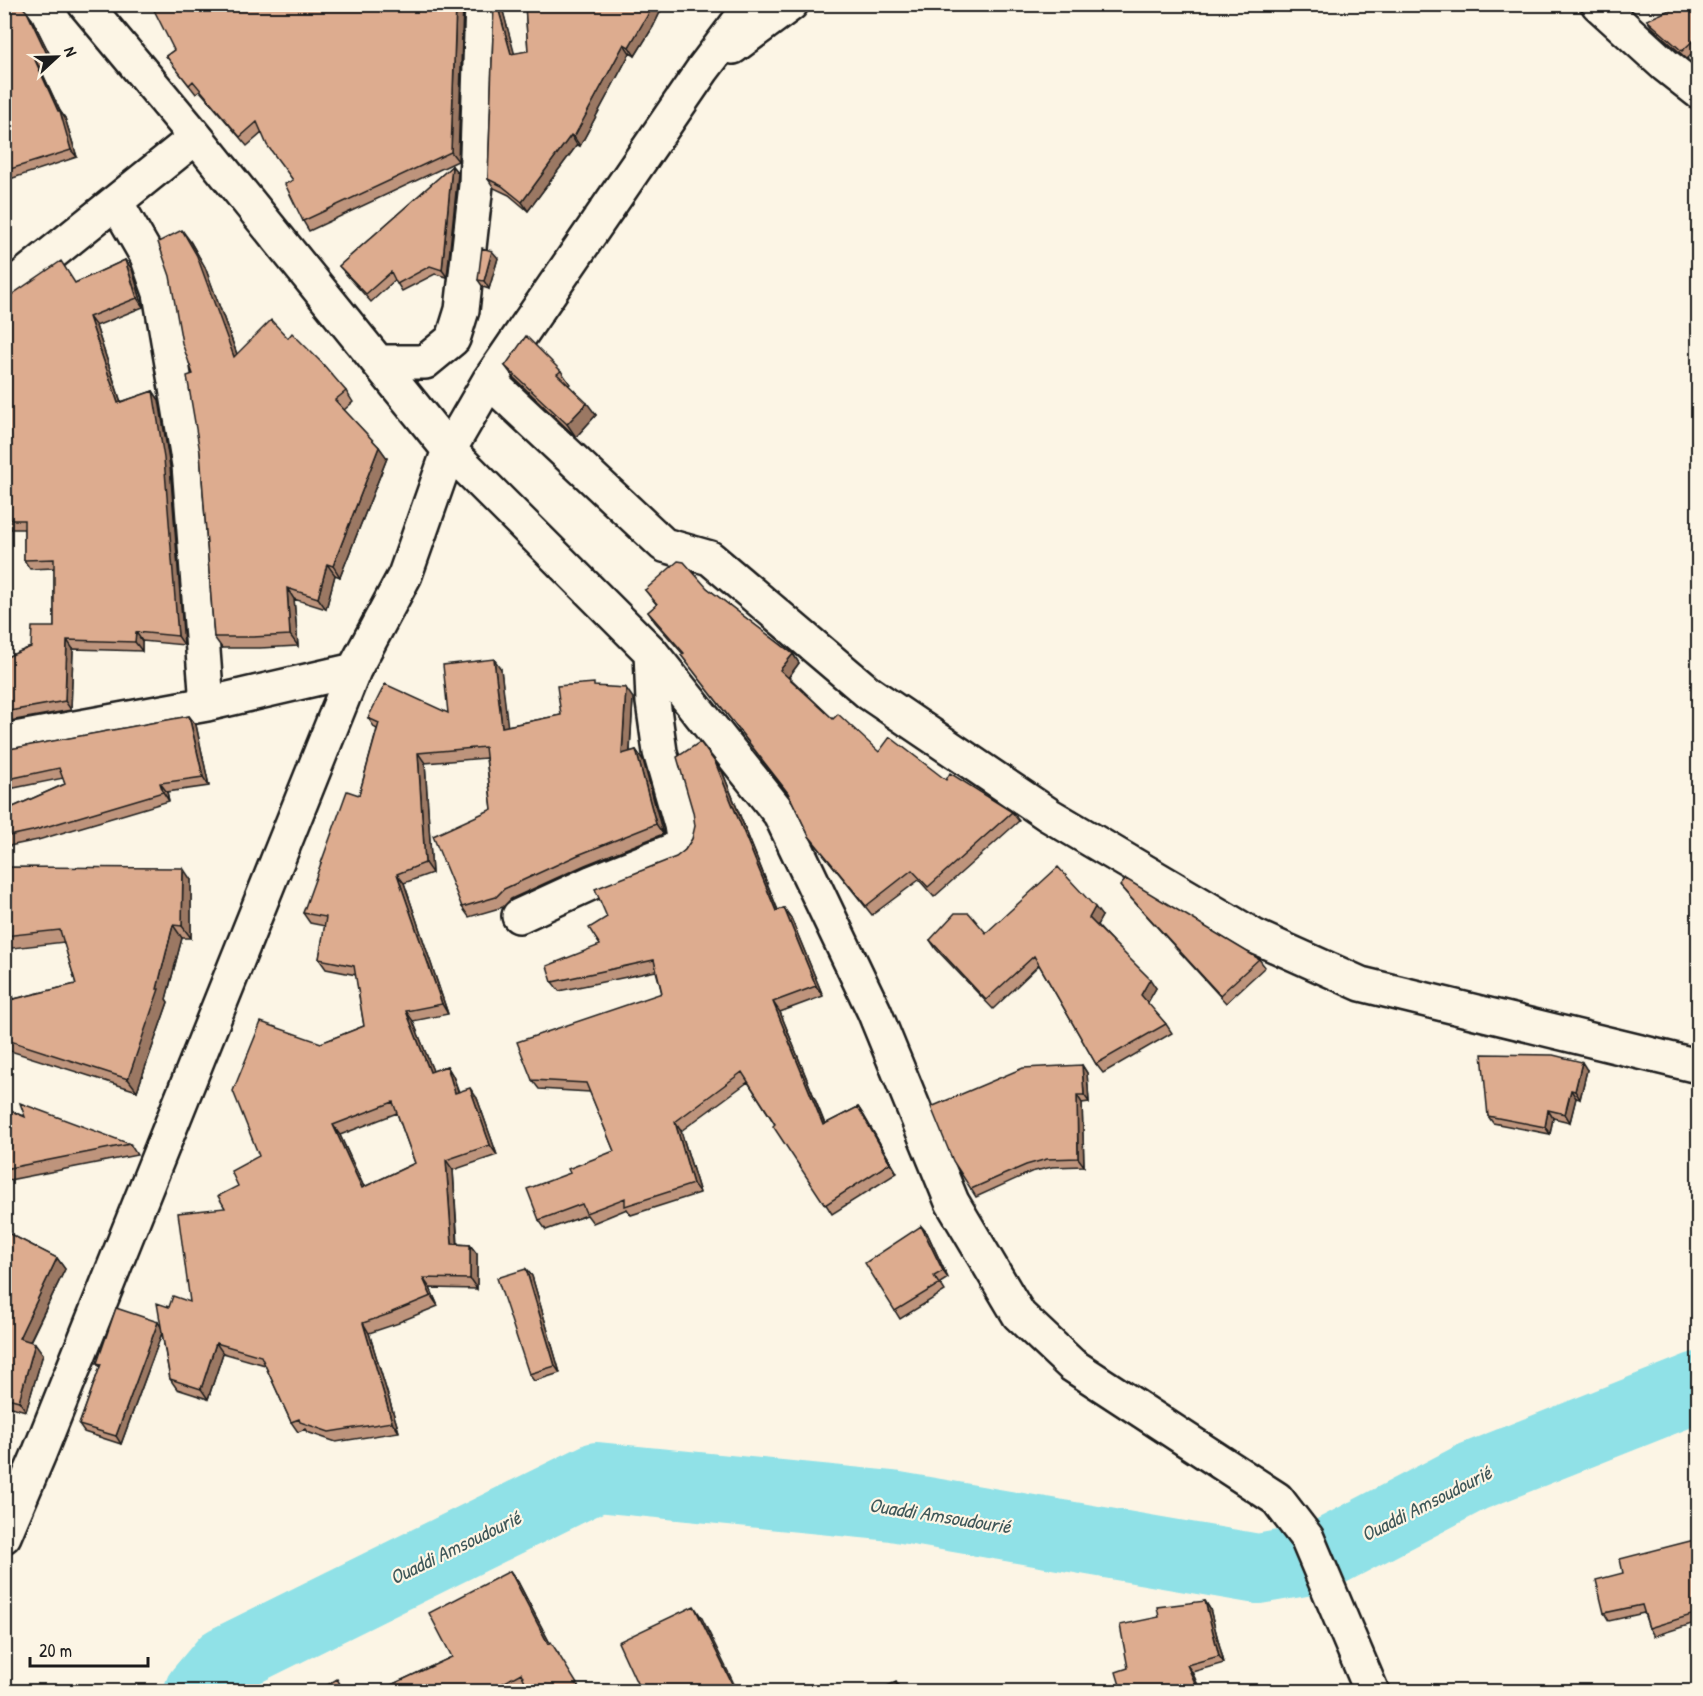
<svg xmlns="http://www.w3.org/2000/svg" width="1703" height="1696" font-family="'Patrick Hand',sans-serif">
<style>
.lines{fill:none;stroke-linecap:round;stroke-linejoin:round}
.river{stroke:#90e1e7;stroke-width:70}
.minor-casing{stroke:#1c1c1c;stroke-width:38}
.minor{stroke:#fcf5e5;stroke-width:33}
.wall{fill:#be947b;stroke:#1c1c1c;stroke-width:1.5;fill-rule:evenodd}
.shaded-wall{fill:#9b7864;stroke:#1c1c1c;stroke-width:1.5}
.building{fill:#ddac8f;stroke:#1c1c1c;stroke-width:1.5;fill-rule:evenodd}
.labels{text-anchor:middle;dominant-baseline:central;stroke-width:4.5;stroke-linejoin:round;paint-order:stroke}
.water-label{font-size:20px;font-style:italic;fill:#3f5759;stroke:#fcf5e5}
</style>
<rect width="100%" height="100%" fill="#fcf5e5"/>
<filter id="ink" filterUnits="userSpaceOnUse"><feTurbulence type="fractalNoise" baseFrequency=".0167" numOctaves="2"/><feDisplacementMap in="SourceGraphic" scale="12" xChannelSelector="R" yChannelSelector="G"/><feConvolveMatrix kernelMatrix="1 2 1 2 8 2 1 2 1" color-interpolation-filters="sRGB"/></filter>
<g filter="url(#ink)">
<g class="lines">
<!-- river -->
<path class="river" d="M199,1692L225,1661L597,1477L892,1506L1258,1569L1316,1559L1472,1477L1698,1387"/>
<!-- minor casing -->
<g class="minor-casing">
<path id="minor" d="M85,4L196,137L449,450L651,652L780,814L874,1011L952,1202L1019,1315L1072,1365L1277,1499L1307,1538L1372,1692
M1598,4L1665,65L1698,91
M733,47L791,4
M116,202L147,256L160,293L189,465L207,704
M4,292L196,137
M379,362H425L453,339L462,310L476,185L482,4
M489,381L664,545L710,558L869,693L1049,815L1254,936L1361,984L1698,1066
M4,741L207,704L354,670
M519,916L593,882L676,849L683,838L681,825L660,752L653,702L651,652
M4,1536L39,1454L354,670L405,575L449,450L489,381L703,69L752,4"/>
</g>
<!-- minor -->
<use href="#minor" class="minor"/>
</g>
<!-- wall -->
<path class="wall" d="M4,4L32,19L53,61L40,68L60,111L65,118L77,157L4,181Z
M463,4L458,161L309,231L303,221L293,180L262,133L247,146L200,91L196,94L166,56L174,50Z
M494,4H501L514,54L528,51L525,4H664L653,27L635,56L630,53L580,146L577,145L528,211L509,195L494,188L488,179Z
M1698,4V48L1687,59L1652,27L1647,20Z
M452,166L458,173L447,277L435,274L402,291L395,280L371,302L345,273L339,266Z
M190,241L205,267L237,354L288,338L346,391L353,402L344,410L379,447L387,458L340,577L335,575L326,609L294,599L298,646L260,648H222L214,637L200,452Z
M498,258L489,289L483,287L478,280Z
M125,260L132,269L143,307L96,326L121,402L153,391L159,400L170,467L184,645L142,641V651L73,649L71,710L4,722V658L31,647L54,627V568L30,569L24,560V529H4V300L75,283Z
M505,366L561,371L570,384L568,385L596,415L576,437L514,378Z
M707,588L793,654L799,663L789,677L833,719L879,752L946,780L1012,812L1019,821L934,897L919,880L872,915L809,836L789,795L688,664L681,655L683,654L655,622L648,612L657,605L645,590Z
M501,669L507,726L561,715L596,687L633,698L630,752L636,750L643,760L663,834L585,865L511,899L503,907L469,917L462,907L492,809L486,758L425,763L432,873L404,883L448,1014L413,1021L433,1071L447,1066L453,1076L459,1092L477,1098L497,1155L453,1170L458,1244L470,1245L477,1254V1289L430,1288L438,1306L399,1322V1323L369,1333L399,1432L336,1442L307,1432L305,1429L298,1432L291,1422L265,1365L223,1353L208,1399L177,1389L170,1379L162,1333L121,1444L84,1432L79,1425L100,1367L97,1363L161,1327L169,1307L190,1302L225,1208L259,1156L321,1043L364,1026L356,975L326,969L319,959L325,926L310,923L303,913L359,795L377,729L375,728L368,718L448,713ZM397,1113L415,1163L364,1187L340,1135Z
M189,716L196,725L209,786L167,792L169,801L38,840L4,847V811L65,784L63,778L4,790V750Z
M722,771L778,910L784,908L791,918L823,996L780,1012L825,1124L858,1107L864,1116L897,1173L832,1214L748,1082L681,1131L700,1193L631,1215L627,1209L593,1223L587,1215L546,1230L539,1220L570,1173L614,1151L590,1092L539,1089L532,1080L662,993L656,971L559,991L552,982L600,945L607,917L685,850L692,839Z
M4,867L191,880V938H182L166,999L168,1002L137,1091L4,1049V972L14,999L76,984L64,942L4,949Z
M1120,886L1259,959L1265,967L1226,1003L1126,893Z
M1102,916L1097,925L1156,988L1147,1003L1166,1024L1172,1033L1103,1073L1096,1064L1039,965L993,1009L936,949L930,940Z
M1082,1065L1087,1073L1089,1102L1082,1103L1084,1166L1052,1167L1031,1172L976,1197L971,1189Z
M1587,1070L1580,1099L1576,1098L1570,1122L1553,1118L1550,1134L1493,1123L1488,1116Z
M4,1108L25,1117L130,1144L137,1155L4,1181Z
M921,1226L927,1233L948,1278L940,1283L945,1291L900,1319L895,1311Z
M4,1231L57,1258L65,1269L30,1342L43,1354L26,1411L4,1405Z
M526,1269L532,1276L560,1373L534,1381L529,1374Z
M1698,1539V1622L1654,1636L1649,1628L1644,1613L1609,1621L1604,1613L1623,1573Z
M510,1571L518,1582L550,1643L559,1654L527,1686L516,1692H376L452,1657Z
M1205,1601L1210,1609L1224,1663L1192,1672L1201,1692H1122L1128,1668L1159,1617Z"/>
<!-- shaded-wall -->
<path class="shaded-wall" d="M456,4H463L458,161L451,152Z
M497,4H501L517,63L511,54Z
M653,4H664L653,27L635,56L629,47Z
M27,12L32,19L53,61L47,54Z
M624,44L630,53L580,146L574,137Z
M35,60L40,68L61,113L60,111L65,118L77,157L71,150L58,111Z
M571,135L577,145L528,211L522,202Z
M452,166L458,173L447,277L442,270Z
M182,230L190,241L205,267L242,368L234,357Z
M492,251L498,258L489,289L484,281Z
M125,260L132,269L143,307L137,298Z
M89,317L96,326L124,412L118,403Z
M153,391L159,400L170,467L184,645L178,636Z
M587,403L596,415L576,437L567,424Z
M379,447L387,458L340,577L333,566Z
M327,564L335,575L326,609L318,598Z
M287,588L294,599L298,646L290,635Z
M136,632L142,641V651L135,642Z
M67,640L73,649L71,710L65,701Z
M793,654L799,663L787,679L780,670Z
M494,659L501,669L509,737L502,727Z
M626,688L633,698L629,764L622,754Z
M189,716L196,725L209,786L203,777Z
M636,750L643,760L663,834L656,824Z
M418,753L425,763L432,873L425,863Z
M715,762L722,771L782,921L776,911Z
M160,783L167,792L169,801L163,792Z
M183,868L191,880V938L182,926Z
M397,874L404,883L448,1014L442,1004Z
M1095,907L1102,916L1096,927L1089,918Z
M784,908L791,918L823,996L816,986Z
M173,925L182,938L166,999L168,1002L137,1091L128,1079L157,989Z
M4,972L18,1013L10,1000L4,985Z
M1150,979L1156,988L1147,1004L1141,995Z
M773,1002L780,1012L829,1135L823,1125Z
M406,1011L413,1021L437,1081L430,1072Z
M1582,1062L1587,1070L1580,1099L1575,1091Z
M1082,1065L1087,1073L1089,1102L1084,1095Z
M447,1066L453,1076L462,1103L455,1093Z
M470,1088L477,1098L497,1155L490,1145Z
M1571,1090L1576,1098L1570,1122L1565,1114Z
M1077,1095L1082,1103L1084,1166L1078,1158Z
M858,1107L864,1116L897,1173L890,1163Z
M1548,1110L1553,1118L1550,1134L1545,1127Z
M675,1122L681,1131L700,1193L693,1184Z
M333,1125L340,1135L369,1198L362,1188Z
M446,1160L453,1170L458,1254L452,1244Z
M921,1226L927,1233L948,1278L943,1271Z
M470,1245L477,1254V1289L470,1279Z
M57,1258L65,1269L26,1349L19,1338Z
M526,1269L532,1276L560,1373L555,1366Z
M423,1278L430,1288L438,1306L431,1296Z
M158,1322L163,1330L121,1444L116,1436Z
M363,1323L369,1333L399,1432L392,1422Z
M35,1343L43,1354L26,1411L19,1401Z
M216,1343L223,1353L208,1399L201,1389Z
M510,1571L518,1582L556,1655L548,1644Z
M1205,1601L1210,1609L1224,1663L1219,1656Z
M694,1606L702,1618L738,1692H736Z
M1187,1665L1192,1672L1201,1692H1199Z
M896,1682L902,1692H899Z"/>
<!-- building -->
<path class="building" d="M4,4H20L27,12L47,54L35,60L58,111H60L71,150L4,171Z
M151,4H456L451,152L303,221L285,184L293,180L267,145L257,122L240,137L193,81L189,85L166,56L174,50Z
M494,4H497L511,54L528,51L525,4H653L646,18L629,47L624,44L574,137L571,135L522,202L502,186L488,179Z
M1683,4H1698V36L1682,51L1647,20Z
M452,166L442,270L430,266L397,284L391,272L366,294L339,266Z
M182,230L197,256L234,357L271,320L288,338L292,333L322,363L346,391L335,400L379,447L333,566L327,564L318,598L287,588L290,635L253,637H214L200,452L187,376L193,374L182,343L170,276L158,242Z
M482,248L492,251L484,281L478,280Z
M125,260L137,298L89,317L118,403L153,391L164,458L178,636L136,632L135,642L67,640L65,701L4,712V658L31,647L32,627H54V559L24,560V520H4V300L61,261L75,283Z
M526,336L561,371L557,374L587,403L567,424L505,366Z
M678,561L684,562L707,588L793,654L780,670L833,719L838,714L879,752L890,737L946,780L950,773L1012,812L928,887L912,870L866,906L809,836L788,793L681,655L684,653L648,612L657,604L645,590Z
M494,659L502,727L561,715L557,686L594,683V686L626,688L622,754L636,750L656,824L578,855L504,889L496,897L462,907L433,836L492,809L485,747L418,753L425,863L397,874L442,1004L406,1011L430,1072L447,1066L455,1093L470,1088L490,1145L446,1160L452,1244L470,1245V1279L423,1278L431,1296L392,1312V1313L363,1323L392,1422L329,1432L300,1422L299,1419L291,1422L261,1356L216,1343L201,1389L170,1379L157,1303L169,1307L173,1296L190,1302L178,1213L225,1208L218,1196L238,1186L231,1171L259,1156L233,1091L261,1022L321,1043L364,1026L354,966L319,959L326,917L303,913L347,791L359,795L379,723L368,718L385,684L448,713L443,665ZM393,1102L415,1163L362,1188L333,1125Z
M189,716L203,777L160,783L163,792L32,831L4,837V811L65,784L59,768L4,780V750Z
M700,742L715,762L776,911L784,908L816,986L773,1002L823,1125L858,1107L890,1163L825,1205L773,1126L775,1124L742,1072L675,1122L693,1184L625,1206V1198L586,1213L582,1204L539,1220L527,1189L570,1173L568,1169L614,1151L586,1083L532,1080L517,1042L662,993L654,960L552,982L547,966L600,945L589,928L607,917L595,889L676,857L685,850L692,839L695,826L693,812L677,757Z
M4,867L183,868L182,926L173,925L157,989H159L128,1079L4,1039V985L10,1000L76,984L60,930L4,936Z
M1058,867L1095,907L1089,918L1150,979L1141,995L1166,1024L1096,1064L1034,956L986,1000L930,940L955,913H969L986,933Z
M1126,879L1259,959L1220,995L1120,886Z
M1482,1054L1553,1055L1582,1062L1575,1091L1571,1090L1565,1114L1548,1110L1545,1127L1488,1116Z
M1082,1065L1084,1095H1077L1078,1158L1047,1159L1026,1165L971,1189L953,1161L931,1107L1023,1068Z
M20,1103L130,1144L4,1169V1108L25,1117Z
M921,1226L943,1271L934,1276L939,1284L895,1311L865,1263Z
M4,1231L57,1258L19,1338L35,1343L19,1401L4,1397Z
M526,1269L555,1366L529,1374L497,1278Z
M116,1308L158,1322L116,1436L79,1425L101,1364L97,1363Z
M1698,1539V1613L1649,1628L1642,1605L1604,1613L1596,1580L1623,1573L1620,1559Z
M510,1571L548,1644L551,1642L582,1692H530L521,1673L487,1692H376L452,1657L429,1613Z
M1205,1601L1219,1656L1187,1665L1199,1692H1122L1116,1672L1128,1668L1120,1625L1159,1617L1157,1607Z
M694,1606L736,1692H641L618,1642Z
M337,1679L345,1692H316Z
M896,1682L899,1692H874Z"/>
</g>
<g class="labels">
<!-- water labels -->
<g class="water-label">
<text transform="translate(1426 1503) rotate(-27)">Ouaddi Amsoudourié</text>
<text transform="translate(940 1515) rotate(9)">Ouaddi Amsoudourié</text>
<text transform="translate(455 1547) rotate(-26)">Ouaddi Amsoudourié</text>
</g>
</g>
<!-- margin -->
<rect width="1703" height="1696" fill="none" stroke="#fcf5e5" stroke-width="24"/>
<rect x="12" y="12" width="1679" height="1672" fill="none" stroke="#1c1c1c" stroke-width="2" filter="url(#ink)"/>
<!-- north arrow -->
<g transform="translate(57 57) rotate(68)" stroke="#fcf5e5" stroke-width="4.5" paint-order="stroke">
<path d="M0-4.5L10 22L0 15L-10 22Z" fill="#1c1c1c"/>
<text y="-9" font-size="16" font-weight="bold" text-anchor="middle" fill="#1c1c1c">N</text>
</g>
<!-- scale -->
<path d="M30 1657v9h118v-9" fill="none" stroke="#1c1c1c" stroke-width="3"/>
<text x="39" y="1657" font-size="18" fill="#1c1c1c" stroke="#fcf5e5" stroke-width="4.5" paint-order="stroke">20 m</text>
</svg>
